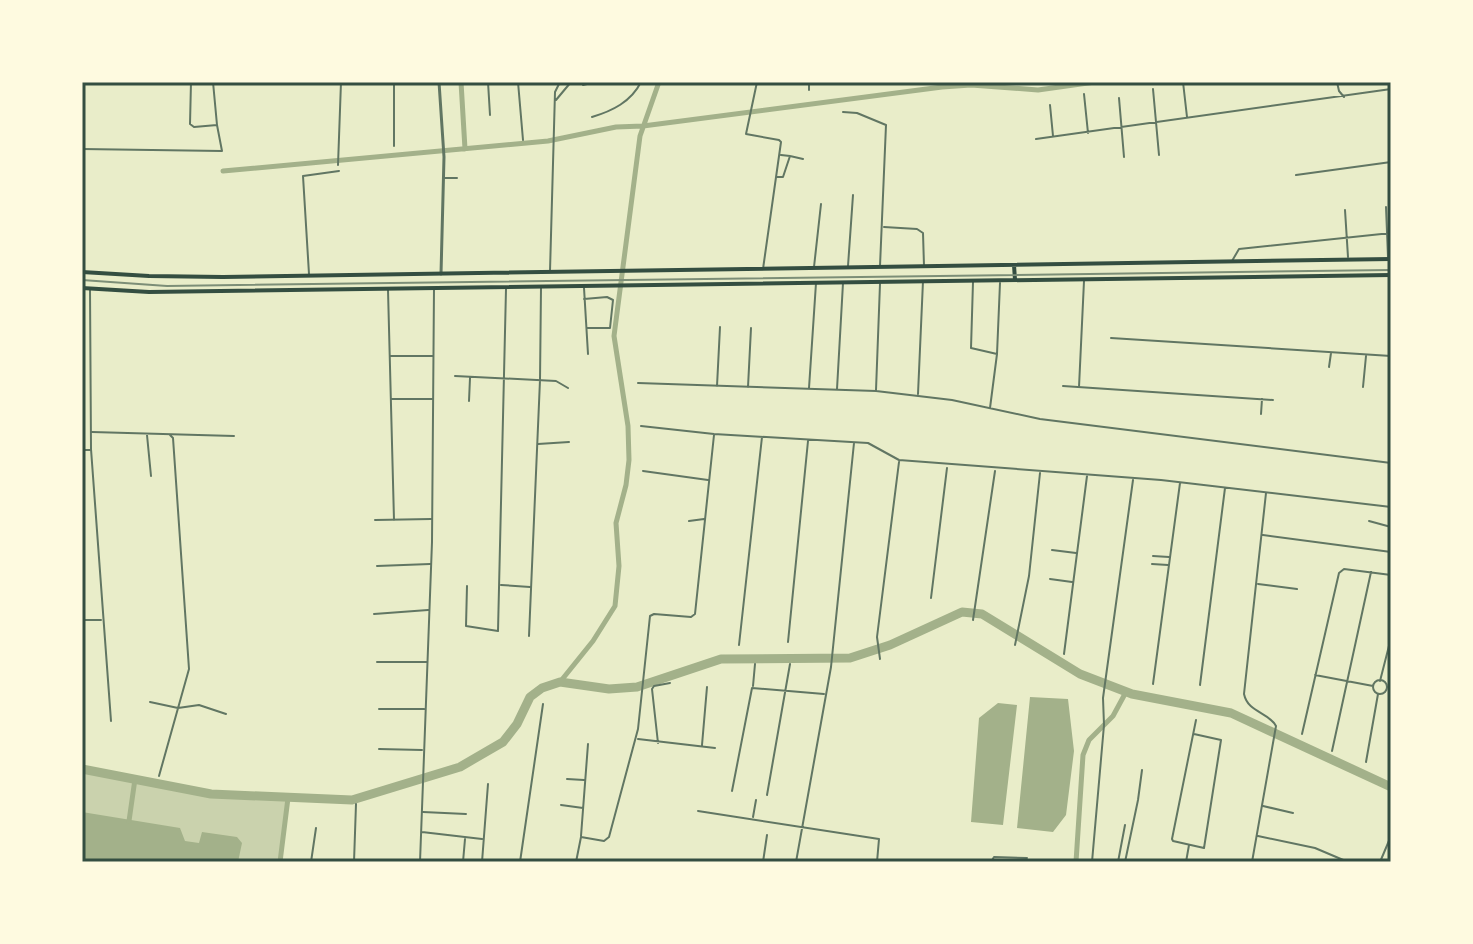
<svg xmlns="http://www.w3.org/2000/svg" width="1473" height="944" font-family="'Alegreya Sans',sans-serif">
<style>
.green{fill:#cad2ad}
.water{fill:#a3b18a}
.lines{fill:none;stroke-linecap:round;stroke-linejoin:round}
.canal{stroke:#a3b18a;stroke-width:5}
.river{stroke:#a3b18a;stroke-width:9}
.minor{stroke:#617663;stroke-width:2}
.tertiary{stroke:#617663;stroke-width:3}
.primary{stroke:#344e41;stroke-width:4}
.rail{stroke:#7c8e77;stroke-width:2}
.neatline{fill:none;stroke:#344e41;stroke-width:3}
</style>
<rect width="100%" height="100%" fill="#e9edc9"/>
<!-- green -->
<path class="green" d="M82,769L211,794L288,798L280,862H82Z"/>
<!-- water -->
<path class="water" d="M1030,697L1068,699L1074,751L1066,815L1053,832L1017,828Z
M998,703L1017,705L1003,825L971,822L979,718Z
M82,812L180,828L185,841L199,843L202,832L237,837L242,843L238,862H82Z"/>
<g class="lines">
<!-- canal -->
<path class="canal" d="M461,82L465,149
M223,171L548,141L616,127L643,126L942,87L971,85L1038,90L1095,82
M560,682L593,641L615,606L619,566L616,523L626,485L629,460L628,426L614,336L640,136L659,82
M129,821L135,779
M280,862L288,798
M1076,862L1083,755L1089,740L1113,716L1126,692"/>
<!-- river -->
<path class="river" d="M82,769L211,794L352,800L460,767L503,742L517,724L530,697L542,688L560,682L609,689L637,687L721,659L850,658L890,645L962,612L982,614L1080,674L1132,694L1231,713L1391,787"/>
<!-- minor -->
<path class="minor" d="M213,82L217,125
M488,82L490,115
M518,82L523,140
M757,82L746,134L779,140L781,142L763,269
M1183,82L1187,117
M1337,82L1339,91L1344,97
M583,85L595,82
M1153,89L1159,155
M809,90V82
M1084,94L1088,133
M1119,98L1124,157
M556,100L571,82
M1050,105L1053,136
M843,112L857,113L886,125L880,266
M592,117C612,111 631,102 641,82
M1036,139L1391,89
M394,146V82
M82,149L222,151L217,125L194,127L190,124L191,82
M790,156L803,159
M338,165L341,82
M1296,175L1391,162
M777,177H783L790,156L781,155
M444,178H457
M1386,207L1388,257
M1345,210L1348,257
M884,227L917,229L923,233L924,266
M1232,261L1239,249L1391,233
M848,266L853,195
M814,267L821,204
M550,271L555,92L560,82
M309,274L303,176L339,171
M973,282L971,348L997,354
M584,288L588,354
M90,290L91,449L111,721
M388,290L394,520
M584,299L607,297L613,300L610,328H587
M1111,338L1391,356
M391,356H432
M1329,367L1331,353
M455,376L556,381L568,388
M638,383L876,391L952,400L1040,419L1391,463
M717,386L720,327
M1063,386L1273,400
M748,387L751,328
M1079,387L1084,281
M1363,387L1366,356
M809,388L816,283
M837,389L843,283
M876,390L880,284
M918,394L923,281
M391,399H432
M469,401L470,378
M990,408L997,354L1000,283
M1261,414L1262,399
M641,426L714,434L868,443L899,460L1161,480L1391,507
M92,432L234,436
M147,435L151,476
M538,444L569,442
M82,450H90
M643,471L708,480
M375,520L431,519
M689,521L704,519
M1369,521L1391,527
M1263,535L1391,552
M1052,550L1076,553
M1153,556L1169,557
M1152,564L1168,565
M377,566L430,564
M1050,579L1072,582
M1258,584L1297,589
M501,585L530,587
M467,586L466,626L498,631L506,289
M931,598L947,468
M374,614L428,610
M82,620H101
M973,620L995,471
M529,636L540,380L541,288
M788,642L808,441
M739,645L762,437
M1015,645L1029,576L1040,473
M1064,654L1087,476
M880,659L877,637L899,462
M377,662H427
M1315,675L1373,686
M1373 687a7 7 0 1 1 14 0a7 7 0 1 1-14 0Z
M1380,681L1391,638
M1153,684L1180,483
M1200,685L1225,488
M753,686L755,664
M150,702L178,708L199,705L226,714
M379,709H424
M1194,734L1221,740L1204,848L1173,841L1172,839L1196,720
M1302,734L1339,573L1344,569L1391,575
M638,739L715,748
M658,743L652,689L654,686L670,683
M702,745L707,687
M379,749L422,750
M1332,751L1371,572
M1366,762L1378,694
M159,776L189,669L173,438L170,435
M567,779L584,780
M732,791L752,688L824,694
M767,795L790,664
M561,805L583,808
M1263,806L1293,813
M698,811L879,839L877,862
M423,812L466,814
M753,817L756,800
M422,832L482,839
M581,836L588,744
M1258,836L1315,848L1348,862
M311,862L316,828
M354,862L356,804
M420,862L432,542L434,288
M463,862L465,839
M482,862L488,784
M520,862L543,704
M576,862L581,837L604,841L609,837L638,729L650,616L654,614L691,617L695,614L714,435
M763,862L767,835
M796,862L831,667L854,443
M991,862L994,857L1027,858
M1092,862L1104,725L1103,698L1133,480
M1118,862L1125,825
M1125,862L1138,800L1142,770
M1186,862L1189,845
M1252,862L1276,726C1269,712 1248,713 1244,694L1266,493
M1380,862L1391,836"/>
<!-- tertiary -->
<path class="tertiary" d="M439,82L444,157L441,274"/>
<!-- primary -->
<path class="primary" d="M1014,265L1015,280
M82,272L149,276L223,277L1391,259
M82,288L149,292L1391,275"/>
<!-- rail -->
<path class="rail" d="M82,280L167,286L1391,270"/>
</g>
<!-- border -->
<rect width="1473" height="944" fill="none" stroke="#fefae0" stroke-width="168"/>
<rect x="84" y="84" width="1305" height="776" class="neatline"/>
</svg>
